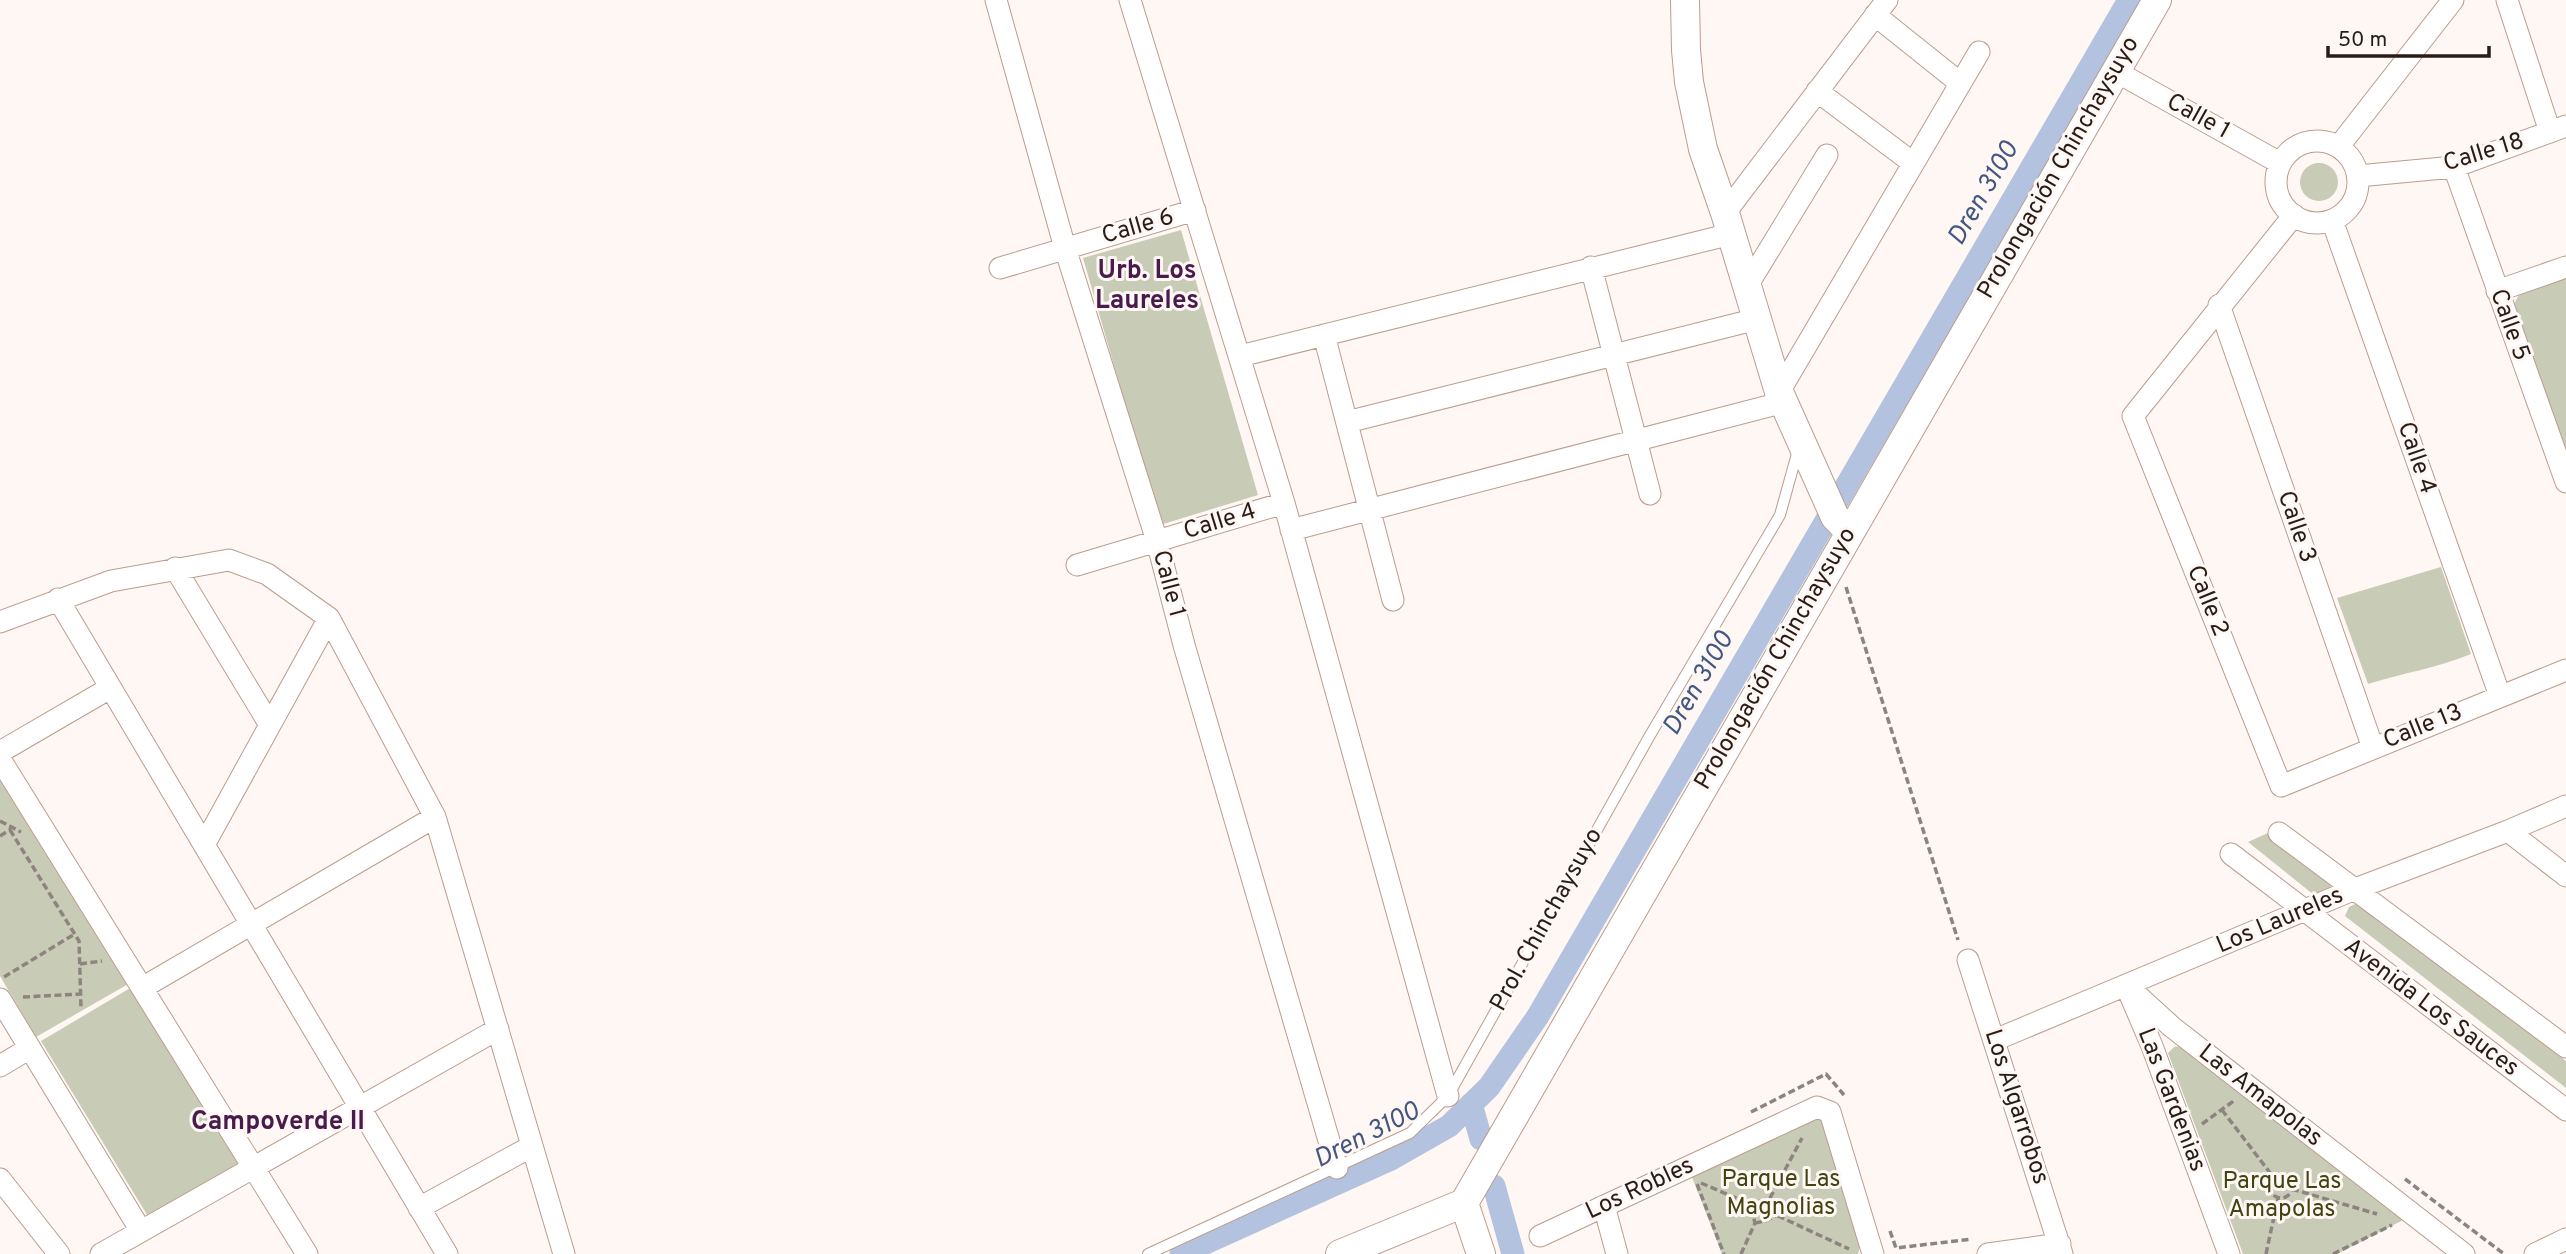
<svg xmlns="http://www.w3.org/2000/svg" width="2566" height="1254" font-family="Overpass,sans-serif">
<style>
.green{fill:#c8cbb6}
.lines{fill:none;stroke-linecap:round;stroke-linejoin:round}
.canal{stroke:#b3c2de;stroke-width:23}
.lane-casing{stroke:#bc9c8d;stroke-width:12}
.street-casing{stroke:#bc9c8d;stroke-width:23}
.secondary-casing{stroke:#bc9c8d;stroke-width:30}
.path{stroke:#8e847f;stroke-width:3.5;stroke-dasharray:7 3.5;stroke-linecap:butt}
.lane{stroke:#fff;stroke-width:10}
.street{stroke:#fff;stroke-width:21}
.secondary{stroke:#fff;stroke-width:28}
.labels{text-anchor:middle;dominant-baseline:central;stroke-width:6;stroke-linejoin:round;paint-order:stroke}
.street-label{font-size:24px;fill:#281c16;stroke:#fef7f4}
.park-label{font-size:24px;fill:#404410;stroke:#fef7f4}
.water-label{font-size:26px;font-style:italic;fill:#425781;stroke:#fef7f4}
.neighbourhood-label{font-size:26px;font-weight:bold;fill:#491b4d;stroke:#fef7f4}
</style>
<rect width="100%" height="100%" fill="#fef7f4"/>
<!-- green -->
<path class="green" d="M2300 182a19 19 0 1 1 38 0a19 19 0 1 1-38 0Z
M1181,230L1258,495L1160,525L1083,258Z
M2566,276V463L2514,304L2521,291Z
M2441,567L2471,654C2438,668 2402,673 2368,684L2337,598Z
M0,771L130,983L36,1037L0,976Z
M2268,833L2329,878L2331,887L2325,894L2314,895L2248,842Z
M2355,904L2366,906L2566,1061V1088L2345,916L2349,907Z
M132,987L243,1165L149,1218L41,1041Z
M2183,1046L2405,1219L2337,1254H2243L2168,1053L2174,1047Z
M1811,1114L1821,1120L1860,1247L1858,1254H1722L1690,1172Z"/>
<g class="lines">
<!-- canal -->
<path class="canal" d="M1471,1104L1481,1139
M1494,1186L1513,1254
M1181,1254L1391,1159L1449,1126L1489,1087L1538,1016L2129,0"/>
<!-- lane casing -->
<g class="lane-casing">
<path id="lane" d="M1148,1254L1410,1133L1448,1096L1649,737L1780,515L1798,450"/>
</g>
<!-- street casing -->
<g class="street-casing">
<path id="street" d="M996,0L1065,248L1157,541L1184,645L1337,1168
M1130,0L1284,503L1448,1096
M2507,0L2550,132
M1875,15L1960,83
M2115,71L2280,163
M1817,91L1913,163
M2276 182a41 41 0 1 1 82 0a41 41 0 1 1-82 0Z
M2339,146L2453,0
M2454,167L2566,482
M2358,176L2454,167L2566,126
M1725,213L1887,0
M2294,215L2133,416L2281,786L2566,670
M2332,220L2500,696
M1591,267L1650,494
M1000,268L1195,210
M1747,286L1827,155
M2497,291L2566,267
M2219,305L2373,748
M1324,335L1393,600
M1240,356L1731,234
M1779,392L1979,52
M1347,422L1757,319
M1291,530L1784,402
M1077,565L1284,503
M175,568L270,725
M58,599L447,1254
M0,622L111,581L229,560L267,574L329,618L435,817L564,1254
M0,752L110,688
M0,759L307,1254
M2508,831L2566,876
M2279,833L2566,1047
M204,845L329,618
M2231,854L2566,1110
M1968,960L2062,1254
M2126,985L2172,1027L2464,1254
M142,988L435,817
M2128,990L2152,1046L2229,1254
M0,999L141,1231
M1995,1040L2355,889L2508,831L2566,806
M0,1066L30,1048
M0,1179L59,1254
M1604,1206L1617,1254
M419,1208L532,1146
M1540,1236L1817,1107L1830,1112L1873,1254
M101,1254L498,1029
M1988,1254L2060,1244
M2535,1254L2566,1239"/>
</g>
<!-- secondary casing -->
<g class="secondary-casing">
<path id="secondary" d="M1685,0L1686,50L1689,82L1703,149L1725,213L1779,392L1835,517L1849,531
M1464,1203L1481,1254
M1340,1254L1464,1203L2157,0"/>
</g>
<!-- path -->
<path class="path" d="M1846,587L1958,940
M0,821L21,832
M10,830L79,941L81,1008
M0,836L11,829
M80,964L102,961
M4,977L73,935
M23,997L81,994
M2222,1110L2274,1178
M1751,1112L1826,1074L1844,1095
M2202,1124L2235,1100
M2270 1187a11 11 0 1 1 22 0a11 11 0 1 1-22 0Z
M2405,1179L2504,1254
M1701,1183L1750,1204
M1697,1184L1724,1254
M2292,1189L2377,1214
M1770,1198L1802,1138
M1755,1223L1765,1221L1776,1216
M1890,1231L1896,1248L1972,1239
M1741,1254L1755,1223L1750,1204L1770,1198L1776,1215L1849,1249
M2266,1254L2278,1198
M2333,1254L2392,1225"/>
<!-- lane -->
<use href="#lane" class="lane"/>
<!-- street -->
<use href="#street" class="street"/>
<!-- secondary -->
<use href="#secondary" class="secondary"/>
</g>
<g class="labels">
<!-- street labels -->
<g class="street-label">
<text transform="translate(2198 117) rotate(29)">Calle 1</text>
<text transform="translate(2484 153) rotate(-17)">Calle 18</text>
<text transform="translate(2059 168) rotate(-60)">Prolongación Chinchaysuyo</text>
<text transform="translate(1138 227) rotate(-16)">Calle 6</text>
<text transform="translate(2509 325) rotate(70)">Calle 5</text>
<text transform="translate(2416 458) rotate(71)">Calle 4</text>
<text transform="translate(1220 522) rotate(-17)">Calle 4</text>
<text transform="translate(2296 527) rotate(71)">Calle 3</text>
<text transform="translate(1168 584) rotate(75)">Calle 1</text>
<text transform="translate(2207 601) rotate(68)">Calle 2</text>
<text transform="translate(1776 659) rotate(-60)">Prolongación Chinchaysuyo</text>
<text transform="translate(2423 727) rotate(-22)">Calle 13</text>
<text transform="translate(1547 920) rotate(-61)">Prol. Chinchaysuyo</text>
<text transform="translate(2280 921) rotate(-23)">Los Laureles</text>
<text transform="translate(2431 1008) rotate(37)">Avenida Los Sauces</text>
<text transform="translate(2260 1096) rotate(38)">Las Amapolas</text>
<text transform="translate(2171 1100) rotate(69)">Las Gardenias</text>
<text transform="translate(2016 1107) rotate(72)">Los Algarrobos</text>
<text transform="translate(1640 1189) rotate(-25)">Los Robles</text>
</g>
<!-- park labels -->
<g class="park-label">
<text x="1781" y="1180">Parque Las<tspan x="1781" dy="28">Magnolias</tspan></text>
<text x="2282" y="1182">Parque Las<tspan x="2282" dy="28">Amapolas</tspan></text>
</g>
<!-- water labels -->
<g class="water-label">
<text transform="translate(1984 194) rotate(-60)">Dren 3100</text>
<text transform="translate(1699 684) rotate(-60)">Dren 3100</text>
<text transform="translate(1367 1136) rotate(-27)">Dren 3100</text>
</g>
<!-- neighbourhood labels -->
<g class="neighbourhood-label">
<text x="1147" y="271">Urb. Los<tspan x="1147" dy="30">Laureles</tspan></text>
<text x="278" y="1122">Campoverde II</text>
</g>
</g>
<!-- scale -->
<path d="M2328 46v10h161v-10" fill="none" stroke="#281c16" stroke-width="3.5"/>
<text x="2338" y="46" font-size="21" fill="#281c16" stroke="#fef7f4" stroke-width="5" paint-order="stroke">50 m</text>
</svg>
